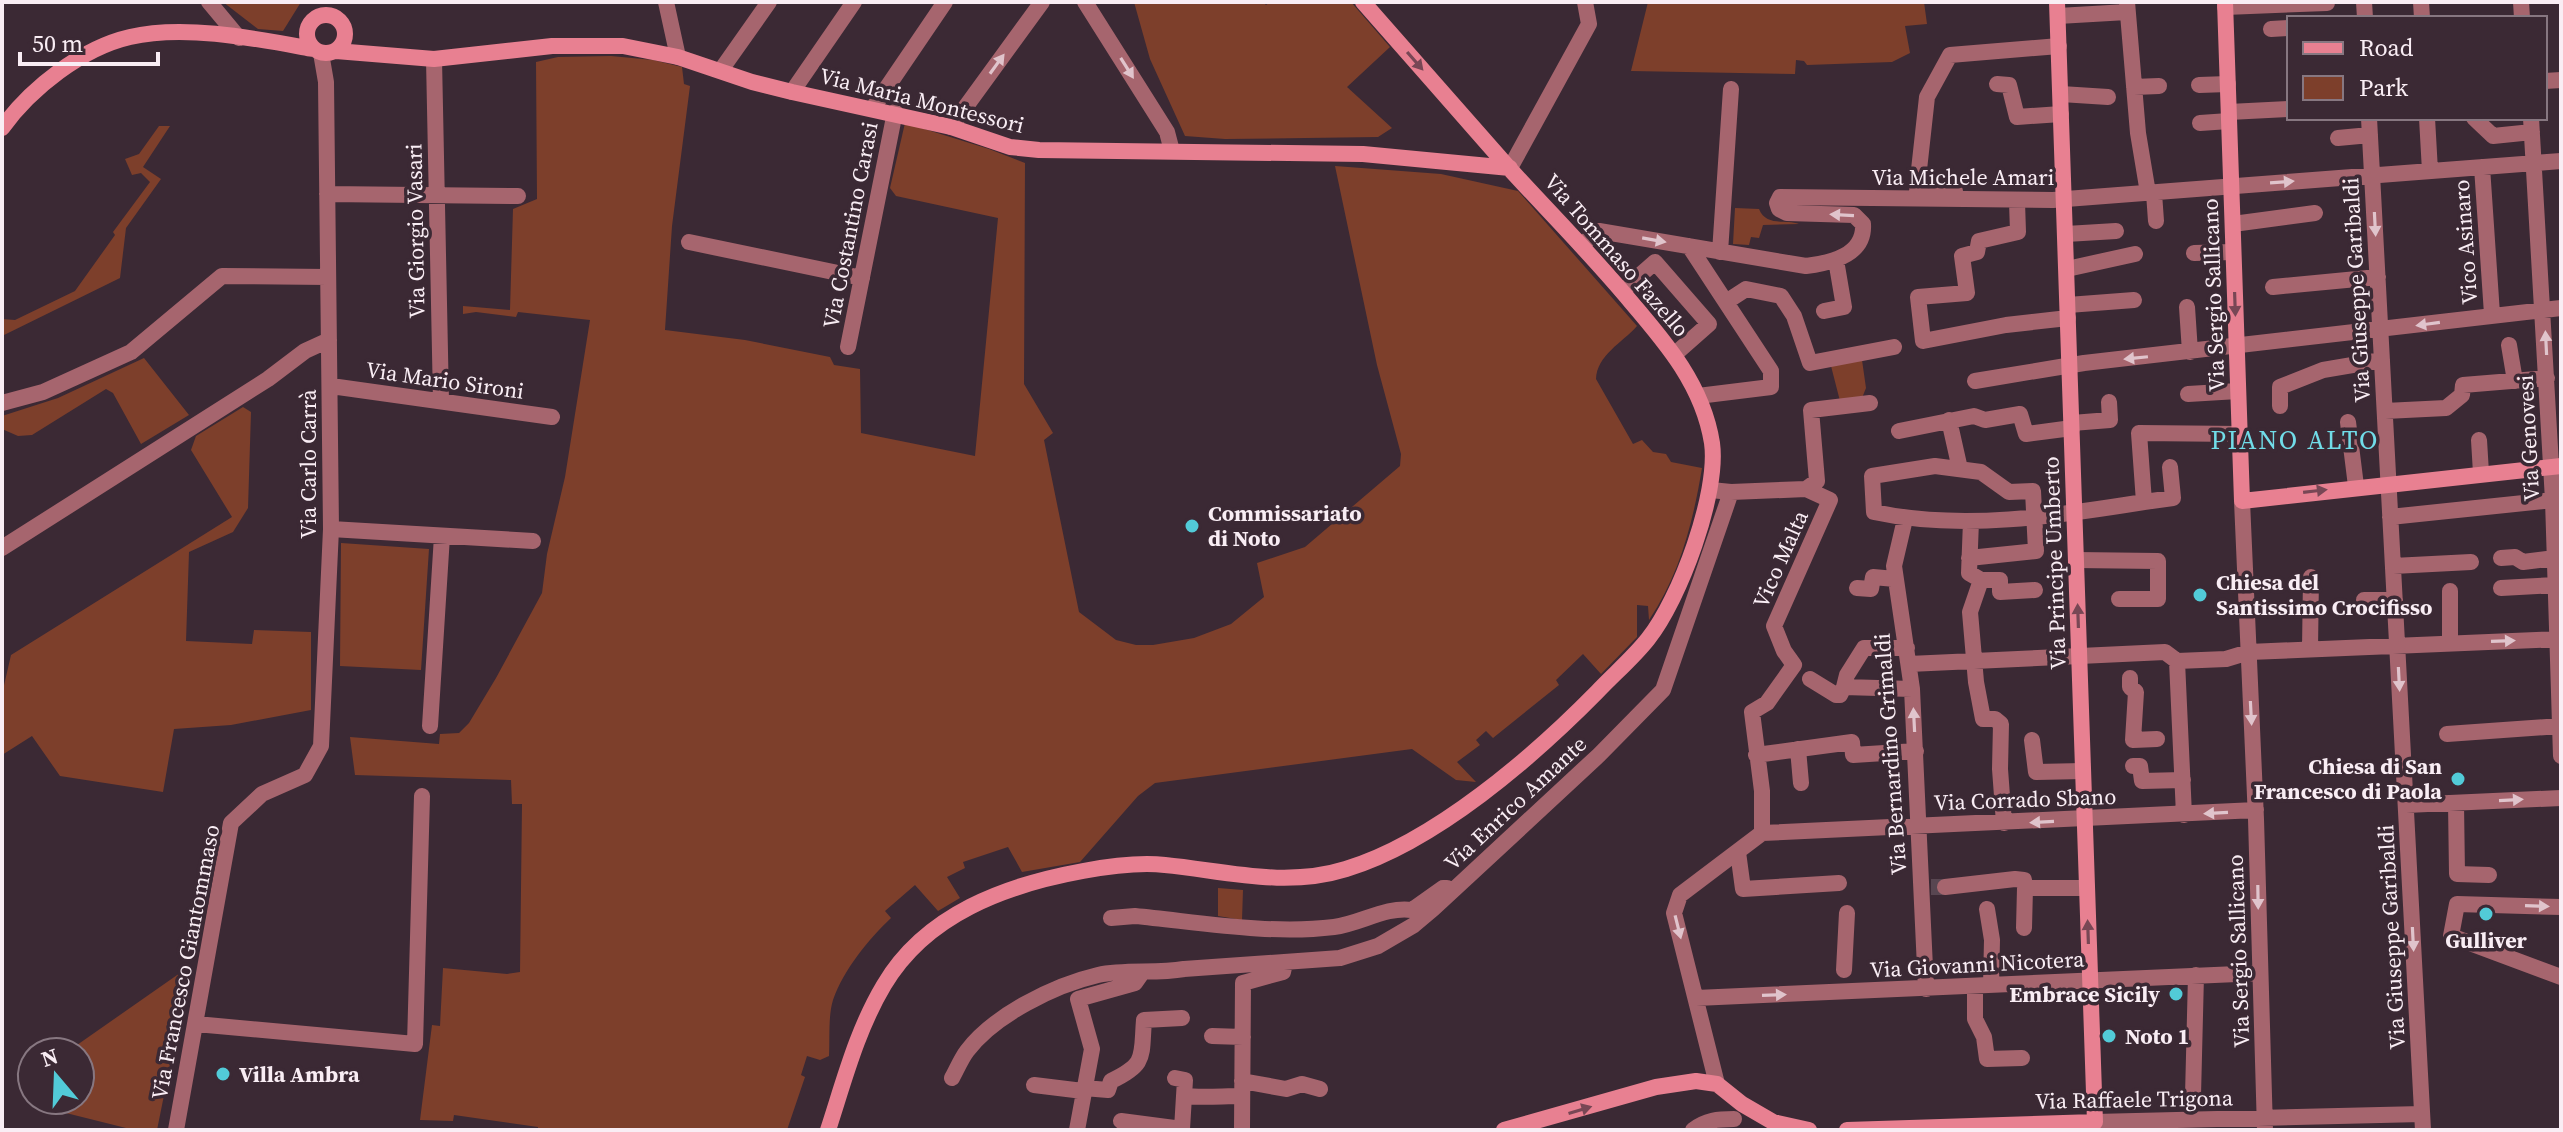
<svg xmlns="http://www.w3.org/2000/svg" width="2563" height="1132" font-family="'Source Serif 4',serif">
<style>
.green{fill:#7d3f2b}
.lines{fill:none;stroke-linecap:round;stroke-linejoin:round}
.street-tunnel{stroke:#584651;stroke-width:16;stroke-dasharray:16 8;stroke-linecap:butt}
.street{stroke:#a6656e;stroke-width:16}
.secondary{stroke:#e88091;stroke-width:16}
.oneway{fill:#784755}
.oneway2{fill:#e0c4cc}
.poi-dot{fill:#52cbd8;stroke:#3b2934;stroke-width:3}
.labels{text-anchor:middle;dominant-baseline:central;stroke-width:7;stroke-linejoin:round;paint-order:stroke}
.street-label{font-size:22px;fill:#f9edf4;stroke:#3b2934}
.poi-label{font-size:22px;font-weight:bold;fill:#f9edf4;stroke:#3b2934;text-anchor:start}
.quarter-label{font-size:26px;letter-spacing:2px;fill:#71dce8;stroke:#3b2934}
</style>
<rect width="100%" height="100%" fill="#3b2934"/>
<!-- green -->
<path class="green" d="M223,2H301L283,31L258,29Z
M1134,2H1263L1266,5L1270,2H1351L1390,47L1347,87L1392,128L1378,137L1225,139L1185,136L1150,59Z
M1648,2H1924L1927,24L1905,26L1910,53L1892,62L1807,65L1804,61L1796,60L1795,74L1631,71Z
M611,56L653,60L682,67L684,84L690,86L672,226L665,330L745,340L830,357L834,365L860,369L861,433L975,456L998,218L896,196L890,188L905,123L989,149L1025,163L1024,384L1053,433L1044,440L1079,612L1116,640L1136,645H1153L1194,638L1231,624L1264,597L1257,563L1305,547L1400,466L1401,454L1377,365L1335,166L1441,174L1518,191L1637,326C1622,343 1597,355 1596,379L1633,444L1642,440L1653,452L1666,454L1671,462L1702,468C1693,522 1680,574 1649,620L1648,606L1637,605V637L1601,674L1583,654L1556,680L1559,685L1493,738L1486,731L1476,740L1480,745L1457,762L1476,782L1456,780L1412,749L1155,783L1138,796L1080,862L1022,872L1008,847L963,862L965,868L947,877L960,898L938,911L915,885L885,911L891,918C868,940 844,969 833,1000C828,1016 830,1039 829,1056L820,1060L807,1056L801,1075L805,1077L787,1130H538V1127L454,1115L453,1121L420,1120L432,1025L440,1026L443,968L507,974L520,972L522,804H512L511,780L355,775L350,737L439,744L440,734L459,733L469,723L496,678L542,593L547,554L565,477L590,320L518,312L516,317L476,312L463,314V306L510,310L513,209L537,199L536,62L558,57Z
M159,126H170L143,167L161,179L126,228L120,278L2,336V319L15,320L75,291L115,235L113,232L150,182L141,173L132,175L125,159L139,154Z
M1735,208L1759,209C1766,227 1786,219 1799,224L1763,225L1759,238L1751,237L1749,245L1733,244Z
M144,358L189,415L141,444L113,393L106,389L32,435L18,436L2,429V416L58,398Z
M1862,360L1866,388L1862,398L1840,401L1831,366Z
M243,407L251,412L248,508L233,532L189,552L186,641L252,644L254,630L311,632V710L231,725L174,729L163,792L60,776L32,736L2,755V694L11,655L232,517L191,450L196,436Z
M341,543L429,549L421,670L340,666Z
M1218,888L1243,890L1242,920L1218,916Z
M190,966L157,1130H134L58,1111L47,1100H80V1052H67Z"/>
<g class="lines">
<!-- street-tunnel -->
<path class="street-tunnel" d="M1931,887H1945"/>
<!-- street -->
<path class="street" d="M209,2L239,38
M666,2L678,57
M1085,2L1167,132L1172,151
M2127,2L2138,133L2148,193
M2364,2L2365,18
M2421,2L2422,18
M2521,2L2522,18
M2225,7L2327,3
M2058,16L2127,12
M2271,29L2289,28
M434,59L441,401
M721,70L769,2
M2545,81L2561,80
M1997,84L2009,85L2017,117L2061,114
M2199,85L2228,84
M2134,87L2159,86
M792,92L854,2
M2061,94L2108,97
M873,108L945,2
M2229,112L2289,109
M2369,118L2423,1130
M2427,118L2430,171
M2474,118L2493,136L2532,132
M2531,118L2553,500L2561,756
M2200,123L2229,121
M951,127L1042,2
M2338,138L2370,135
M2482,167L2492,314
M1510,168L1589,24L1585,2
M1955,191L1917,188L1927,97L1950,55L2059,46
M2154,193L2156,221
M327,194L518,196
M2017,202L2018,232L1979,241L1977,252L1962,256L1967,293L1918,297L1923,341L2006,325L2068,318
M2233,224L2315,213
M2066,234L2116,231
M689,242L862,278
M1581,245L1599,231L1806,266C1831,263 1865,255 1863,224L1854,215L1787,213L1779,209L1777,203L1780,197L2053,200L2561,161
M1689,246L1771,371V387L1698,396
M1720,252L1731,89
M2194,253L2233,252
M2067,269L2135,254
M2273,287L2378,277
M1622,291L1655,262L1709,324L1675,354
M1726,302L1746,289L1781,296L1794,316L1810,363L1894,347
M2068,305L2134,300
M2187,307L2190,352
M1824,311L1844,307L1836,260
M2509,345L2515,381
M848,347L895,112
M1975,381L2084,363L2561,308
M331,386L552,417
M2188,394L2238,391
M2,403L43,392L131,352L222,276L328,277
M2280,406V387L2323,370L2382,360
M2385,411L2446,408L2462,395L2463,385L2547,378
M1949,420L1960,469
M2348,422L2356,486
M2072,423L2110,420L2109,402
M1899,431L1974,416L1985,420L2020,414L2026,434L2072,428
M2479,440L2481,473
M1711,490L1731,492L1806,489L1817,481L1811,410L1870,403
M2242,501L2256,819L2265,1130
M2144,502L2173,498L2170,467
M2390,517L2553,500
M1905,519L1894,566L1912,689L1926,989
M1971,521L1969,573L1981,580
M331,529L533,541
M2,548L268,379L305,351L329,340
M1969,558L2036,551L2033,491L2009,492L1981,472L1935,466L1872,476L1874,512C1961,531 2057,516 2144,502L2139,433L2240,434
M2501,558L2515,557L2523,562L2555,558
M2076,560L2158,561V599H2119
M2393,566L2471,562
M1981,580L1970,612L1976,682L1983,719H1995L2001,724L2000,769L2004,823
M1981,580H2000V592L2035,590
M1857,588L1871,589L1873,577L1895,579
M2501,588L2556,585
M2450,591V642
M2364,600H2395
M2310,649L2311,577
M2177,661L2184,815
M1909,664L2165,652L2177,661L2226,659L2249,652L2561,639
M2130,678V687L2136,692L2133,740L2157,739
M1810,679L1836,695H1840L1844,687L1912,689
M1844,687L1847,675L1864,648H1907
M430,726L442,536
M2447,734L2560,726
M2032,740L2036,772L2083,771
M1798,749L1801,783
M1756,755L1852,742L1853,755L1916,751
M2133,766H2140L2142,781L2183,780
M2456,803L2457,874L2489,875
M2406,805L2561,798
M1762,833V791L1752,712L1767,703L1794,665L1784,651L1774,626L1830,500L1806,489
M1738,852L1743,889L1839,883
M1945,887L2015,879L2024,880L2025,888H2087
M2561,907L2457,904L2451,936L2561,977
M1987,909L1992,940L1991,985
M1111,918L1135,916C1198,922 1270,935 1334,927C1360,924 1386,906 1412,910L1443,888H1447
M2024,928L2025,888
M1844,970L1847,913
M1975,986V1019L1984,1037L1987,1059L2022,1058
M1696,998L2260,973
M196,1024L415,1044L422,796
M1212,1036L1243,1037
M952,1078C957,1069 961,1059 967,1051C994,1015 1055,985 1098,975C1126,969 1156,974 1184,969L1340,958L1378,946L1414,925L1433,909L1599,755L1663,690L1731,492
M1175,1078L1185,1080L1184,1096
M1242,1081L1286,1089L1302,1084L1320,1089
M1717,1084L1674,913L1680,895L1762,833L2256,810
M1034,1085L1083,1091
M1084,1088L1108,1090L1111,1081C1147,1064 1141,1057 1144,1020L1182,1018
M2193,1096L2196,975
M1121,1121L1182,1129L1184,1096C1204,1098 1222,1096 1242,1096
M2095,1122L2422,1114
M176,1130L231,823L262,794L305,775L321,746L331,529L326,82L321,53
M1077,1130L1092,1049L1078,999L1135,983L1142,973
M1242,1130L1243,983L1283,972L1285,963
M1693,1130C1706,1120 1718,1119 1734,1119"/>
<!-- secondary -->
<path class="secondary" d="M2225,2L2242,501L2561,466
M307 34a19 19 0 1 1 38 0a19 19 0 1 1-38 0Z
M336,51L434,59L552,46H623L678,57L752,82L792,92L951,127L1010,147L1039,150L1363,154L1510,168
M2,128C31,88 82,48 130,37C185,24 258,39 313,49
M828,1130C844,1081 857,1030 884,985C926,914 1006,885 1083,871C1110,866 1138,862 1165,865C1226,871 1285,888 1346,869C1435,842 1533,757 1597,692C1614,674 1633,658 1648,639C1680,599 1719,493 1712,443C1703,386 1667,344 1631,302C1592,255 1549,212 1508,167C1459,112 1412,57 1363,2
M1504,1130L1656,1087L1696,1081L1717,1084L1742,1104L1773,1122L1809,1130
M1847,1130L2095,1122L2057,2"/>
</g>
<!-- one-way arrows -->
<defs><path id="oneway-solid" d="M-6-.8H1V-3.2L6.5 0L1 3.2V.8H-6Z" transform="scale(2)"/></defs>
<g class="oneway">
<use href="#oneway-solid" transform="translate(1415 61) rotate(49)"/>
<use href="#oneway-solid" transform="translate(2235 304) rotate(88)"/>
<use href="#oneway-solid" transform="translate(2315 491) rotate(-7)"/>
<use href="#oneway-solid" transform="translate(2078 616) rotate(-92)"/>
<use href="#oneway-solid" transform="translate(2088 932) rotate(-92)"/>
<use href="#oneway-solid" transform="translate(1580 1110) rotate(-17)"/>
</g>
<g class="oneway2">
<use href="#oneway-solid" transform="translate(997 64) rotate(-54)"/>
<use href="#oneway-solid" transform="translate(1127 68) rotate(58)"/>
<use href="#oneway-solid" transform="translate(2282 182) rotate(-4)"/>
<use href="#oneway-solid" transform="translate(1842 215) rotate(-177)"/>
<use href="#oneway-solid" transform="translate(2375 224) rotate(87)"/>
<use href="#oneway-solid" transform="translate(1654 240) rotate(10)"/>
<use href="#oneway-solid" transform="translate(2428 324) rotate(172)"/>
<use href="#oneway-solid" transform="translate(2546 343) rotate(-93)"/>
<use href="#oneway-solid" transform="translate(2136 358) rotate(174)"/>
<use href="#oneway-solid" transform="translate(2503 641) rotate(-2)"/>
<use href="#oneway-solid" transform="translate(2399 679) rotate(87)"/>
<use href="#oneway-solid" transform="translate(2251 713) rotate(87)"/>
<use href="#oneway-solid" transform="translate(1914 720) rotate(-93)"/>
<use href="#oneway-solid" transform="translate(2511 800) rotate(-3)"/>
<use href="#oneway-solid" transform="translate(2216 813) rotate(177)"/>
<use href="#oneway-solid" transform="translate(2042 822) rotate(177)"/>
<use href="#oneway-solid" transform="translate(2258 897) rotate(89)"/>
<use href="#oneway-solid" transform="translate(2537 906) rotate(2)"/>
<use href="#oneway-solid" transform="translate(1678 927) rotate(76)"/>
<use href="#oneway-solid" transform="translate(2413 939) rotate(87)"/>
<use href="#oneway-solid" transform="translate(1774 995) rotate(-2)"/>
</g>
<!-- markers -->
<g class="poi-dot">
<circle cx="1192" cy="526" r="8"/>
<circle cx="2200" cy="595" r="8"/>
<circle cx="2458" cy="779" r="8"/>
<circle cx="2486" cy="914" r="8"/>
<circle cx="2176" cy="994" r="8"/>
<circle cx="2109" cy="1036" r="8"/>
<circle cx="223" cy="1074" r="8"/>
</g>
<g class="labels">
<!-- street labels -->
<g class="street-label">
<text transform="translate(922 100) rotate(14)">Via Maria Montessori</text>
<text x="1963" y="177">Via Michele Amari</text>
<text transform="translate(850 225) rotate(-79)">Via Costantino Carasi</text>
<text transform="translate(415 231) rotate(-91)">Via Giorgio Vasari</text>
<text transform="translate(2465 242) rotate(-94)">Vico Asinaro</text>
<text transform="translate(1617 255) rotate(49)">Via Tommaso Fazello</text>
<text transform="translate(2356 290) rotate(-93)">Via Giuseppe Garibaldi</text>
<text transform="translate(2213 295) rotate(-92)">Via Sergio Sallicano</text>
<text transform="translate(445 380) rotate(8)">Via Mario Sironi</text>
<text transform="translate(2528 438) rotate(-93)">Via Genovesi</text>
<text transform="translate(308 464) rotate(-90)">Via Carlo Carrà</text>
<text transform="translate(1780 559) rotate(-66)">Vico Malta</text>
<text transform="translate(2054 563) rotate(-92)">Via Principe Umberto</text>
<text transform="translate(1890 754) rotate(-94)">Via Bernardino Grimaldi</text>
<text transform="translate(2025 799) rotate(-2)">Via Corrado Sbano</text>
<text transform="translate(1515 803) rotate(-43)">Via Enrico Amante</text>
<text transform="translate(2391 937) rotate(-93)">Via Giuseppe Garibaldi</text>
<text transform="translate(2238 951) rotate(-92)">Via Sergio Sallicano</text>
<text transform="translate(185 962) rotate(-79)">Via Francesco Giantommaso</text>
<text transform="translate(1977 964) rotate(-3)">Via Giovanni Nicotera</text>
<text transform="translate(2134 1099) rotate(-1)">Via Raffaele Trigona</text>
</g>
<!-- poi labels -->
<g class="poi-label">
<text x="1208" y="513">Commissariato<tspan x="1208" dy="25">di Noto</tspan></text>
<text x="2216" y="582">Chiesa del<tspan x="2216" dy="25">Santissimo Crocifisso</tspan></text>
<text x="2442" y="766" text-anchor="end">Chiesa di San<tspan x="2442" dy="25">Francesco di Paola</tspan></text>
<text x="2486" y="940" text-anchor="middle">Gulliver</text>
<text x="2160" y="994" text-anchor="end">Embrace Sicily</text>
<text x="2125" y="1036">Noto 1</text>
<text x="239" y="1074">Villa Ambra</text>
</g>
<!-- quarter labels -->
<g class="quarter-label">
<text x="2295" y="440">PIANO ALTO</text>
</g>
</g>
<!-- border -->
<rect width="2563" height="1132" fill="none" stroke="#f9edf4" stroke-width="8"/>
<!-- legend -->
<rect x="2287" y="16" width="260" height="104" fill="#3b2934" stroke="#877781" stroke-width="2"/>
<rect x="2303" y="42" width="40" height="12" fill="#e88091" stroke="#877781" stroke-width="2"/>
<text x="2359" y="56" font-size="24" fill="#f9edf4">Road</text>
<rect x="2303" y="76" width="40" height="24" fill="#7d3f2b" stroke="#877781" stroke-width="2"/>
<text x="2359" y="96" font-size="24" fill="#f9edf4">Park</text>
<!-- north arrow -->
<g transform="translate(56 1076) rotate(341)"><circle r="38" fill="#3b2934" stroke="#877781" stroke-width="2"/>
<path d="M0-6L14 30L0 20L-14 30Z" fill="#52cbd8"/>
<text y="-12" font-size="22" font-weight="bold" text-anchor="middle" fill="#f9edf4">N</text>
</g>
<!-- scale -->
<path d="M20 52v12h138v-12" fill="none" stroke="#f9edf4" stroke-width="4"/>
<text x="32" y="52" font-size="24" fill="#f9edf4" stroke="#3b2934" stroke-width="6" paint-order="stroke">50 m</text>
</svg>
